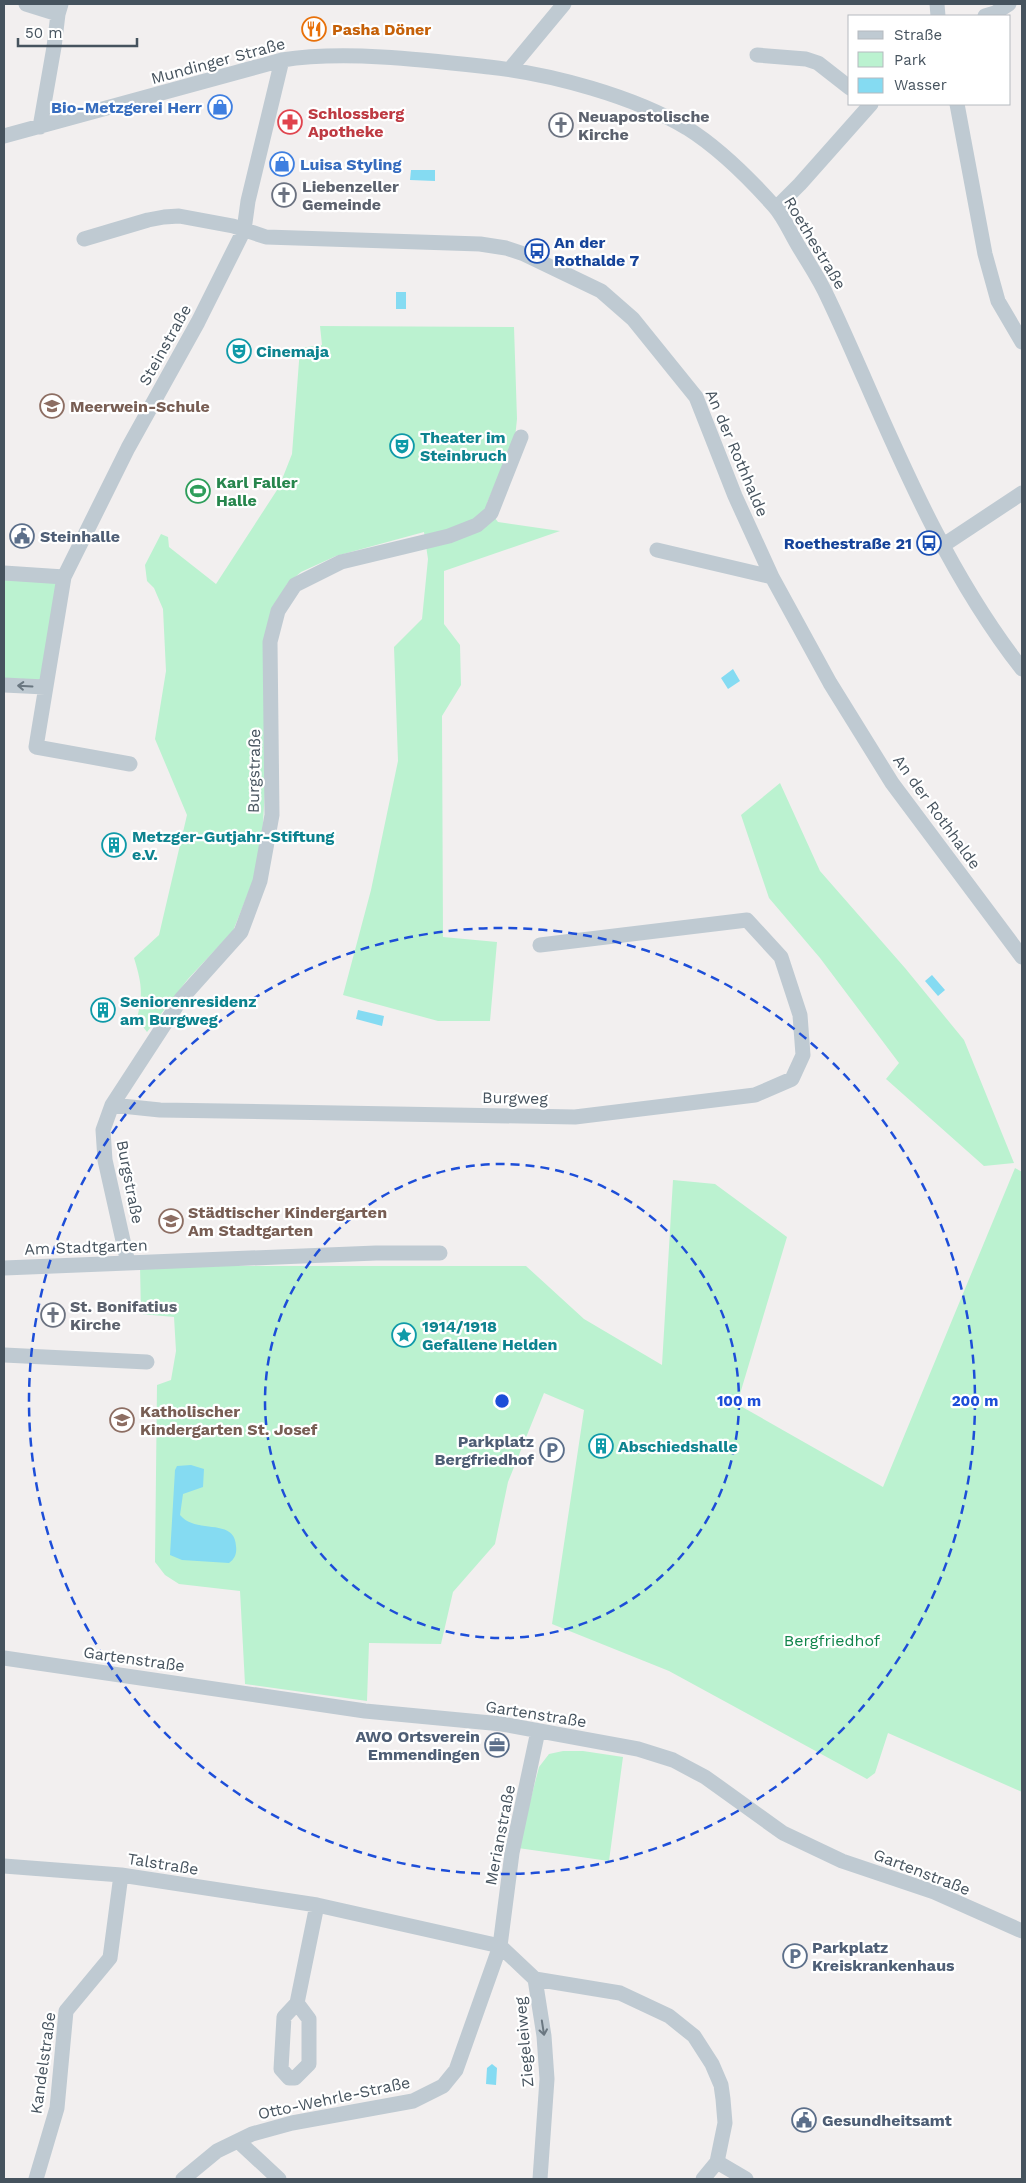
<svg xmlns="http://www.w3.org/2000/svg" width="1026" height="2183" font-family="'Work Sans',sans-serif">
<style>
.green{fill:#bbf2d0}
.water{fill:#85dbf2}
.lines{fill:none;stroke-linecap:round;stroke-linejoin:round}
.minor{stroke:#bfcad2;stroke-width:15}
.oneway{stroke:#6a7781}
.ring{fill:none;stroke:#1d4ed8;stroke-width:2.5;stroke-dasharray:9 6}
.labels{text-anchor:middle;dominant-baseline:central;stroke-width:4.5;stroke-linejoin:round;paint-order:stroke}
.food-label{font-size:16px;font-weight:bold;fill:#c56008;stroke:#fff;text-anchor:start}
.street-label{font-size:16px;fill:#46535e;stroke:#fff}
.shop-label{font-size:16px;font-weight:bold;fill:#366cbe;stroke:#fff;text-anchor:end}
.health-label{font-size:16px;font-weight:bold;fill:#be3a42;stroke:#fff;text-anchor:start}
.worship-label{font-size:16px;font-weight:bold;fill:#5b616d;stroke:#fff;text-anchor:start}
.transit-label{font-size:16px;font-weight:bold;fill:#164399;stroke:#fff;text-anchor:start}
.culture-label{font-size:16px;font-weight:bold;fill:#0d838f;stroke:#fff;text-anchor:start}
.education-label{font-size:16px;font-weight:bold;fill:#785e54;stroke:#fff;text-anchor:start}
.leisure-label{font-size:16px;font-weight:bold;fill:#27864d;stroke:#fff;text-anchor:start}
.service-label{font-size:16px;font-weight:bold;fill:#4e5e75;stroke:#fff;text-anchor:start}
.park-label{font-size:16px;fill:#11854b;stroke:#fff}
.centre{fill:#1d4ed8;stroke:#fff;stroke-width:2.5}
.ring-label{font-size:15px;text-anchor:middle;font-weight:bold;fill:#1d4ed8;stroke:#fff;stroke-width:4.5;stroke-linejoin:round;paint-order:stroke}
</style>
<rect width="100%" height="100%" fill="#f2efef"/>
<!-- green -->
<path class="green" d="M320,326L514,327L517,419L515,438L487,503L491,513L498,522L560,531L444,571V624L460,645L461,685L442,716L443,937L497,942L490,1021H438L343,995L371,890L398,761L394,647L422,619L428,559L424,532L336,556L301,572L287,584L271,613L266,774L262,839L253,881L233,931L188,979L147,1032L137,1019C143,993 142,984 134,958L159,935L187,815L155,739L166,671L163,609L154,588L147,581L145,565L161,534L168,537L169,547L216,584L279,487L292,454L300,348L322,345Z
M4,579L58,583L41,680L4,678Z
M780,783L820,871L905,968L964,1040L1014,1163L984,1166L886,1079L899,1063L820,958L769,898L741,815Z
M1015,1168L1022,1172V1792L888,1733L875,1773L867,1779L669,1671L552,1624L584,1410L544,1393L508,1482L495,1544L453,1592L441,1644L369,1643L367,1701L245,1684L240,1591L179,1584L165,1575L155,1562L157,1385L171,1380L176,1351L174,1317L141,1314L140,1266H526L584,1319L662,1365L673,1180L715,1184L787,1237L737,1404L883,1487Z
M563,1751H583L623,1757L609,1861L518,1848L539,1767L549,1754Z"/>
<!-- water -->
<path class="water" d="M411,170H435V181L410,180Z
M396,292H406V309H396Z
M733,669L740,681L728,689L721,678Z
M932,975L945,990L938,996L925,981Z
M358,1010L384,1016L382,1026L356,1019Z
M191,1465L204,1469L203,1487L183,1494L180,1515C196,1535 235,1517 236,1546C237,1553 235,1559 229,1563L182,1560L170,1555L175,1470L177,1466Z
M492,2064L497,2068L496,2085L486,2084L487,2068Z"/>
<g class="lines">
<!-- minor -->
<path class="minor" d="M26,4L58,14
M937,4L938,16
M985,16L995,13L1009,4
M757,55L806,59L818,63L850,88
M510,69L564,4
M957,104L985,254L998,301L1022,342
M40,127L54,47L58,14L61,4
M4,136L282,60C344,50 427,60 489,67C552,74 633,96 687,128C719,148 749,178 774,206C784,217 791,234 799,247C809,264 820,280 828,298C841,325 853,353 865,380C909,481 954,582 1022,669
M776,208L800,184L871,104
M84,239L148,220L164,217L179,216L233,226L266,237L480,244L506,248L524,254L601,291L633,319L696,397L735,496L772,577L830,683L892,783L1022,957
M942,546L1022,493
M657,550L772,577
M4,573L64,577L128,448L198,322L244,230L248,201L282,60
M64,577L36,747L130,764
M4,685L45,687
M112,1105L160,1110L575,1117L755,1095L792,1079L803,1055L800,1015L781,957L747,920L540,945
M128,1263L105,1160L103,1130L112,1105L181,999L241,932L260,881L272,815L270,642L278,611L295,585L341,562L449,536L477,525L491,513L521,437
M4,1268L376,1253H440
M4,1355L147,1362
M4,1658L365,1711L502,1724L638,1749L673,1760L705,1777L783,1833L842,1861L934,1892L1022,1931
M4,1866L121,1875L317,1905L500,1946
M500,1946L535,1979L544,2036L547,2079L540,2179
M535,1979L620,1993L669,2016L694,2036L712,2064L721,2085L723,2099L725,2123L717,2162L703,2179
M297,2003L309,2019V2064L295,2078H289L281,2069L284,2017L297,2003L317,1905
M238,2141L279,2179
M717,2162L746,2179
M36,2179L57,2108L66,2011L110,1958L121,1875
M183,2179L217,2151L252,2134L292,2123L413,2101L443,2086L456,2070L500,1946L512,1853L538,1731"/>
</g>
<!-- one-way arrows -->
<defs><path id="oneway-shaft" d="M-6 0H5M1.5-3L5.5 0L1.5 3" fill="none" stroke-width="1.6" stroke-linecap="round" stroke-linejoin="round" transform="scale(1.25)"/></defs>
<g class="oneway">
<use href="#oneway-shaft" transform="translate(25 686) rotate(-177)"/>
<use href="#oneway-shaft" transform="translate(543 2028) rotate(81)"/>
</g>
<!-- distance rings -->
<g class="ring">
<circle cx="502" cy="1401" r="237"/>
<circle cx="502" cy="1401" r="473"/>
</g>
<!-- icons -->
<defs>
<g id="restaurant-ring" transform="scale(1.25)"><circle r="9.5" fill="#fff" stroke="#e8710a" stroke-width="1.5"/><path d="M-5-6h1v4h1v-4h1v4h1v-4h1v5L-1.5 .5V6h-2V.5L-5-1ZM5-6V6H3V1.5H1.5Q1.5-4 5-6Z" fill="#e8710a"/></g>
<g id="shop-ring" transform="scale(1.25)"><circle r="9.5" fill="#fff" stroke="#3f7fe0" stroke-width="1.5"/><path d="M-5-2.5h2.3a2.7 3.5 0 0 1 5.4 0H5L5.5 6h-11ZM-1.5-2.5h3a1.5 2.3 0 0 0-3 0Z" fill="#3f7fe0"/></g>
<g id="pharmacy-ring" transform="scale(1.25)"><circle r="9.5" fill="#fff" stroke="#e0444e" stroke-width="1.5"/><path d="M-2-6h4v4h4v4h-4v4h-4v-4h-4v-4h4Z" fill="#e0444e"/></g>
<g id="church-ring" transform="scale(1.25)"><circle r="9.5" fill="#fff" stroke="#6b7280" stroke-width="1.5"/><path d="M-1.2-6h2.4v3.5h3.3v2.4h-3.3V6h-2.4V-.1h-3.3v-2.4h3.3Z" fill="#6b7280"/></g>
<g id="bus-ring" transform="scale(1.25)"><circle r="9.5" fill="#fff" stroke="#1a4fb4" stroke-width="1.5"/><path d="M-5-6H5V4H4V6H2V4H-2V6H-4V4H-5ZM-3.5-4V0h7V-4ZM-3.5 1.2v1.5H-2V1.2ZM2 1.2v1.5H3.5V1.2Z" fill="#1a4fb4"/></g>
<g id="theatre-ring" transform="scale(1.25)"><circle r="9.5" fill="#fff" stroke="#0f9aa8" stroke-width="1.5"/><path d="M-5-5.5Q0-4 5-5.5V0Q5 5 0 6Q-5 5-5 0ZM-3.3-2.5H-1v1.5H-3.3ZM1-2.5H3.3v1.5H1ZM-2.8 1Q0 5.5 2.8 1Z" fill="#0f9aa8"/></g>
<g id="school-ring" transform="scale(1.25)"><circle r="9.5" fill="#fff" stroke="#8d6e63" stroke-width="1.5"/><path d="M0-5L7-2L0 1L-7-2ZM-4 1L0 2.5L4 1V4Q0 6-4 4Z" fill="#8d6e63"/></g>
<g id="stadium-ring" transform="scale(1.25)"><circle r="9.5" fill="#fff" stroke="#2e9e5b" stroke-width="1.5"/><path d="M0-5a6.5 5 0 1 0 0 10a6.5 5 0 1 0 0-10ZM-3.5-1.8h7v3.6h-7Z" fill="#2e9e5b"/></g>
<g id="civic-ring" transform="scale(1.25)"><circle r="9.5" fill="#fff" stroke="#5c6f8a" stroke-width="1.5"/><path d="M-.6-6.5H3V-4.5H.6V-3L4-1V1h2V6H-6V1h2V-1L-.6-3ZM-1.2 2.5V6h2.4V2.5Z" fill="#5c6f8a"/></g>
<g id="building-ring" transform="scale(1.25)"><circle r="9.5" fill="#fff" stroke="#0f9aa8" stroke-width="1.5"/><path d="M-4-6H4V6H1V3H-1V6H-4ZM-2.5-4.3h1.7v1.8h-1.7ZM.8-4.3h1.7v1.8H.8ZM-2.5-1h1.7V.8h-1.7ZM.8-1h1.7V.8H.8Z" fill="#0f9aa8"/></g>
<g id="sight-ring" transform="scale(1.25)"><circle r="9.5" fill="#fff" stroke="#0f9aa8" stroke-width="1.5"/><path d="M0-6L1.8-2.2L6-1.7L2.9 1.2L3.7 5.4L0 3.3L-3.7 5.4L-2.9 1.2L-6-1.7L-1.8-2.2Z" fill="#0f9aa8"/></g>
<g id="parking-ring" transform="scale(1.25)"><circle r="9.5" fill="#fff" stroke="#5c6f8a" stroke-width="1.5"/><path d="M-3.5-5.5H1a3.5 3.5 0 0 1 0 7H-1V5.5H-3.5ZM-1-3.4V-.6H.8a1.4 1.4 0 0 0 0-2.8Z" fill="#5c6f8a"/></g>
<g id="office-ring" transform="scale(1.25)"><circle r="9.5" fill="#fff" stroke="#5c6f8a" stroke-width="1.5"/><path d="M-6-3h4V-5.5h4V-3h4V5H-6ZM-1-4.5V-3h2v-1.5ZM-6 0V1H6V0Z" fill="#5c6f8a"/></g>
</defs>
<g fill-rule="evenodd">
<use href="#restaurant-ring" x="314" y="29"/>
<use href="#shop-ring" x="220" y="107"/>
<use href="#pharmacy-ring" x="290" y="122"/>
<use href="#church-ring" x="561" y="125"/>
<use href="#shop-ring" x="282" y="164"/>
<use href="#church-ring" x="284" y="195"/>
<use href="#bus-ring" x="537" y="251"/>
<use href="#theatre-ring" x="239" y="351"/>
<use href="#school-ring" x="52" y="406"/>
<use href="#theatre-ring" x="402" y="446"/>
<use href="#stadium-ring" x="198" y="491"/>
<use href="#civic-ring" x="22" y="536"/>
<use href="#bus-ring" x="929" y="543"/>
<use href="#building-ring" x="114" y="845"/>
<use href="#building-ring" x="103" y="1010"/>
<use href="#school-ring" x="171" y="1221"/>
<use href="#church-ring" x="53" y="1315"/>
<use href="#sight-ring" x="404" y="1335"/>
<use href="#school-ring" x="122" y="1420"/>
<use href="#building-ring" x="601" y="1446"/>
<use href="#parking-ring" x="552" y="1450"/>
<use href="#office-ring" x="497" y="1745"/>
<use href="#parking-ring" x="795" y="1956"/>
<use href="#civic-ring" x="804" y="2120"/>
</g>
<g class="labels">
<!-- food labels -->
<g class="food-label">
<text x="332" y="29">Pasha Döner</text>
</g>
<!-- street labels -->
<g class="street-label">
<text transform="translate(218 61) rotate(-15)">Mundinger Straße</text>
<text transform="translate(815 243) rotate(59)">Roethestraße</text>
<text transform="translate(165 345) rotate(-61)">Steinstraße</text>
<text transform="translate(737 453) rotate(67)">An der Rothhalde</text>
<text transform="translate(254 771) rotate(-89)">Burgstraße</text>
<text transform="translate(937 812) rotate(54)">An der Rothhalde</text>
<text transform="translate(515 1098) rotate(1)">Burgweg</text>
<text transform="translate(130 1182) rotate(79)">Burgstraße</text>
<text transform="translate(86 1247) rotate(-2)">Am Stadtgarten</text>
<text transform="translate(134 1659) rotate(8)">Gartenstraße</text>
<text transform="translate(536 1714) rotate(9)">Gartenstraße</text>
<text transform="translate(500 1835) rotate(-79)">Merianstraße</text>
<text transform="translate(163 1864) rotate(9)">Talstraße</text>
<text transform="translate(922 1872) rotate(21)">Gartenstraße</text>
<text transform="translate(524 2042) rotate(-95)">Ziegeleiweg</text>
<text transform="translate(43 2063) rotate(-82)">Kandelstraße</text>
<text transform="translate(334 2098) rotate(-12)">Otto-Wehrle-Straße</text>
</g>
<!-- shop labels -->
<g class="shop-label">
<text x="202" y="107">Bio-Metzgerei Herr</text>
<text x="300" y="164" text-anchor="start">Luisa Styling</text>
</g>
<!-- health labels -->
<g class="health-label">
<text x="308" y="113">Schlossberg<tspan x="308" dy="18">Apotheke</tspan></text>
</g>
<!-- worship labels -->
<g class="worship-label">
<text x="578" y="116">Neuapostolische<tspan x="578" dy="18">Kirche</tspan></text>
<text x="302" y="186">Liebenzeller<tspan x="302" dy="18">Gemeinde</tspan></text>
<text x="70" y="1306">St. Bonifatius<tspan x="70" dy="18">Kirche</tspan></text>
</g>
<!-- transit labels -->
<g class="transit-label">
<text x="554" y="242">An der<tspan x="554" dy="18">Rothalde 7</tspan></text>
<text x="912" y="543" text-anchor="end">Roethestraße 21</text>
</g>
<!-- culture labels -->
<g class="culture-label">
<text x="256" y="351">Cinemaja</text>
<text x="420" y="437">Theater im<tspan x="420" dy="18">Steinbruch</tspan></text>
<text x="132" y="836">Metzger-Gutjahr-Stiftung<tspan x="132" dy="18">e.V.</tspan></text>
<text x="120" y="1001">Seniorenresidenz<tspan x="120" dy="18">am Burgweg</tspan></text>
<text x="422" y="1326">1914/1918<tspan x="422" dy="18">Gefallene Helden</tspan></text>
<text x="618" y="1446">Abschiedshalle</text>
</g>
<!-- education labels -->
<g class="education-label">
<text x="70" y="406">Meerwein-Schule</text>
<text x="188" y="1212">Städtischer Kindergarten<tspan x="188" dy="18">Am Stadtgarten</tspan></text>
<text x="140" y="1411">Katholischer<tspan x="140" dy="18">Kindergarten St. Josef</tspan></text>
</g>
<!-- leisure labels -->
<g class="leisure-label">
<text x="216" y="482">Karl Faller<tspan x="216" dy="18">Halle</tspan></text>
</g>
<!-- service labels -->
<g class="service-label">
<text x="40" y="536">Steinhalle</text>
<text x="534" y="1441" text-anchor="end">Parkplatz<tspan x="534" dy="18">Bergfriedhof</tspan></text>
<text x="480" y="1736" text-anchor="end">AWO Ortsverein<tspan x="480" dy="18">Emmendingen</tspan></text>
<text x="812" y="1947">Parkplatz<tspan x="812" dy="18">Kreiskrankenhaus</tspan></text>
<text x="822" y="2120">Gesundheitsamt</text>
</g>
<!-- park labels -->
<g class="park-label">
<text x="832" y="1640">Bergfriedhof</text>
</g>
</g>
<circle cx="502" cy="1401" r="8" class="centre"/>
<g class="ring-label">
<text x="739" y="1406">100 m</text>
<text x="975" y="1406">200 m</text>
</g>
<!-- border -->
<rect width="1026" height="2183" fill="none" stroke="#46535e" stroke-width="10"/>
<!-- legend -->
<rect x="848" y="15" width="162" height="90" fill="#ffffff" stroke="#b5babf"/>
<rect x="858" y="31" width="25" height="8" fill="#bfcad2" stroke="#b5babf"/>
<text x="894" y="40" font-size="15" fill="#46535e">Straße</text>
<rect x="858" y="52" width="25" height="15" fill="#bbf2d0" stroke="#b5babf"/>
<text x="894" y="65" font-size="15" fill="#46535e">Park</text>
<rect x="858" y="78" width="25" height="15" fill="#85dbf2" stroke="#b5babf"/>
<text x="894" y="90" font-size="15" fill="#46535e">Wasser</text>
<!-- scale -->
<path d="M18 38v8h119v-8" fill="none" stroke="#46535e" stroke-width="2.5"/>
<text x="25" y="38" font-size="15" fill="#46535e" stroke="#ffffff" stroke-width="4" paint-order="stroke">50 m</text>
</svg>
